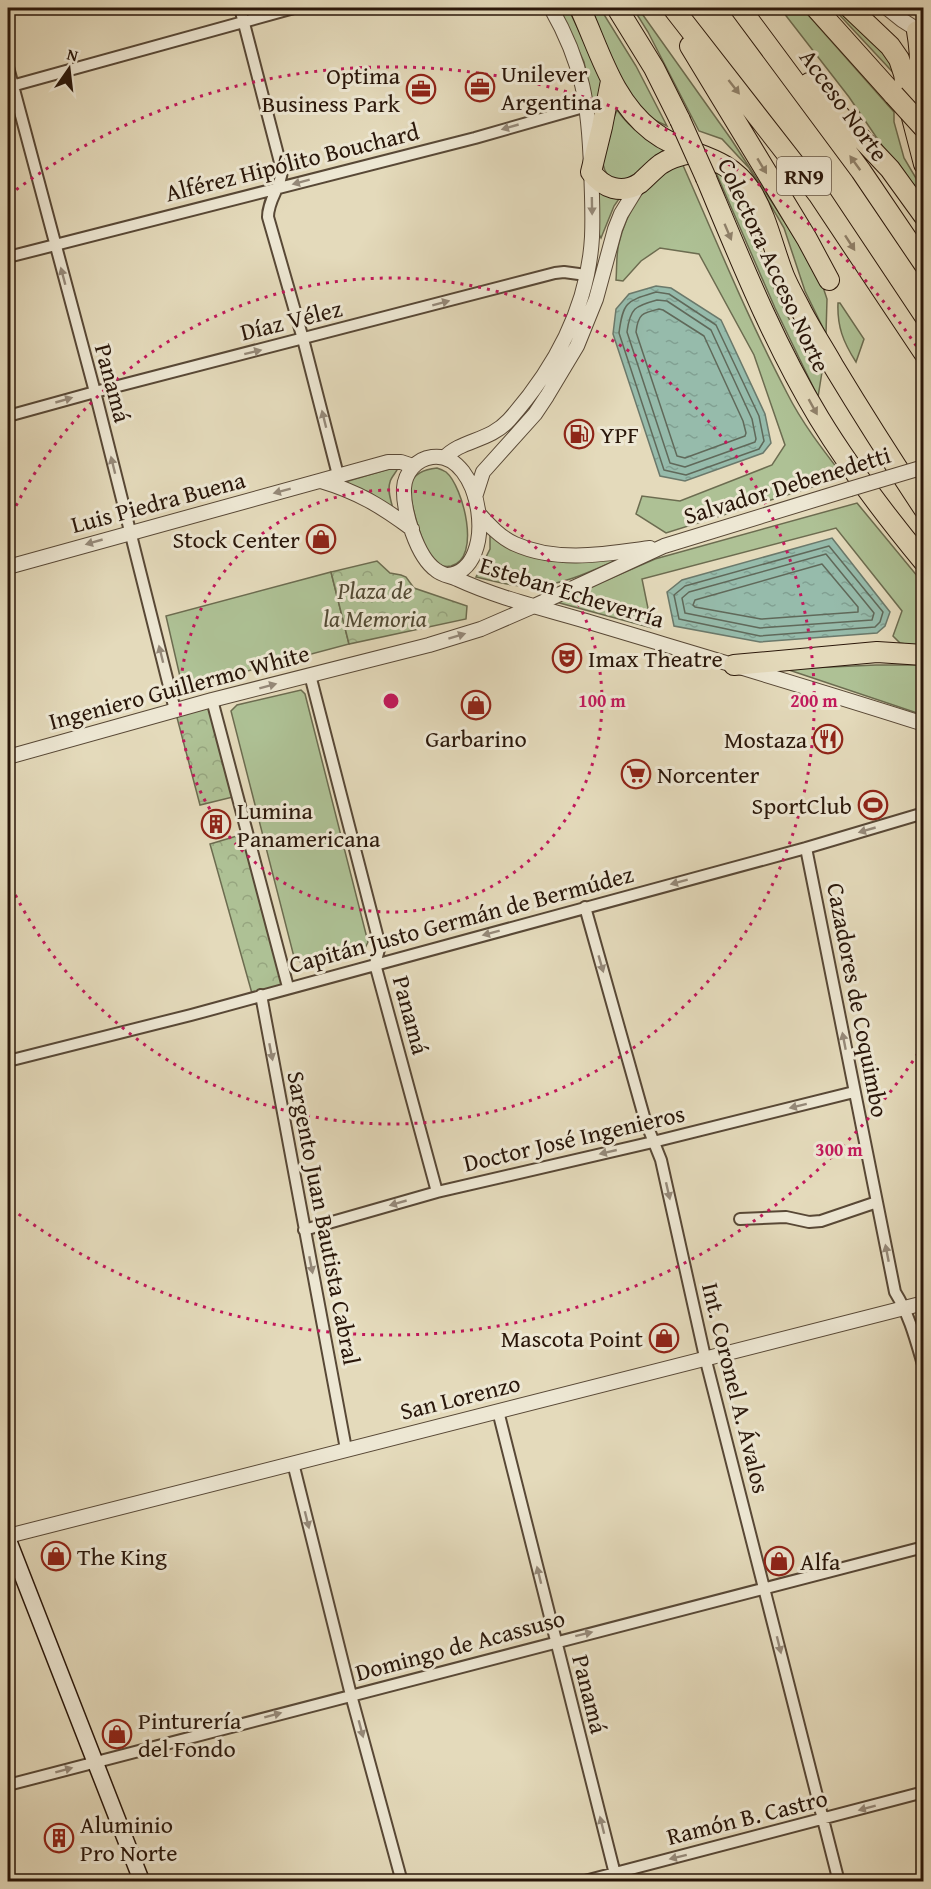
<svg xmlns="http://www.w3.org/2000/svg" width="931" height="1889" font-family="'Gentium Book Plus',serif">
<style>
.grass{fill:#aec195;stroke:#6c6c50;stroke-width:1.5}
.forest{fill:url(#forest-crowns);stroke:#6c6c50;stroke-width:1.5}
.water{fill:url(#water-ripples);stroke:#6b796b;stroke-width:1.5}
.lines{fill:none;stroke-linecap:round;stroke-linejoin:round}
.shore{stroke:#60695a;stroke-width:1.5}
.minor-casing{stroke:#584836;stroke-width:14}
.tertiary-casing{stroke:#584836;stroke-width:16}
.secondary-casing{stroke:#2a170a;stroke-width:18}
.motorway-casing{stroke:#2a170a;stroke-width:22}
.minor{stroke:#ede7d3;stroke-width:10}
.tertiary{stroke:#ede7d3;stroke-width:14}
.secondary{stroke:#ede7d3;stroke-width:15}
.motorway{stroke:#e4dabb;stroke-width:20}
.tertiary-bridge-casing{stroke:#584836;stroke-width:16;stroke-linecap:butt}
.motorway-bridge-casing{stroke:#2a170a;stroke-width:22;stroke-linecap:butt}
.tertiary-bridge{stroke:#ede7d3;stroke-width:14}
.motorway-bridge{stroke:#e4dabb;stroke-width:20}
.oneway{fill:#90826b}
.oneway2{fill:#958979}
.ring{fill:none;stroke:#c2185b;stroke-width:3;stroke-dasharray:3 6}
.labels{text-anchor:middle;dominant-baseline:central;stroke-width:6;stroke-linejoin:round;paint-order:stroke}
.shield{fill:#ede7d3;stroke:#645546;stroke-width:1.5}
.shield-label{font-size:22px;font-weight:bold;fill:#2a170a}
.poi-label{font-size:24px;fill:#2a170a;stroke:#ede7d3;text-anchor:start}
.street-label{font-size:24px;fill:#2a170a;stroke:#ede7d3}
.park-label{font-size:24px;font-style:italic;fill:#524a34;stroke:#ede7d3}
.centre{fill:#c2185b;stroke:#ede7d3;stroke-width:3}
.ring-label{font-size:18px;text-anchor:middle;font-weight:bold;fill:#c2185b;stroke:#ede7d3;stroke-width:6;stroke-linejoin:round;paint-order:stroke}
</style>
<defs>
<pattern id="forest-crowns" width="20" height="18" patternUnits="userSpaceOnUse" patternTransform="scale(1.5)"><rect width="20" height="18" fill="#aec195"/><path d="M2 6a3 3 0 1 1 6 0M12 15a3 3 0 1 1 6 0" fill="none" stroke="#96a57f"/></pattern>
<pattern id="water-ripples" width="26" height="14" patternUnits="userSpaceOnUse" patternTransform="scale(1.5)"><rect width="26" height="14" fill="#96bbab"/><path d="M2 4q2-2 4 0t4 0M15 11q2-2 4 0t4 0" fill="none" stroke="#81a092"/></pattern>
</defs>
<rect width="100%" height="100%" fill="#e4dabb"/>
<filter id="stains"><feTurbulence type="fractalNoise" baseFrequency=".00333" numOctaves="4"/><feColorMatrix values="0 0 0 0 .2 0 0 0 0 .09 0 0 0 0 .02 0 0 0 .5 -.17"/></filter>
<radialGradient id="worn" r=".72"><stop offset=".6" stop-color="#630" stop-opacity="0"/><stop offset="1" stop-color="#630" stop-opacity=".3"/></radialGradient>
<!-- grass -->
<path class="grass" d="M559,8H568L597,68L603,89L596,120L584,62Z
M589,8H600L636,66L667,126L646,116L626,90Z
M633,8H638L731,139L819,275L827,299L826,334L805,291L784,228L749,168L722,139L699,131L648,32Z
M780,8H802L894,112V122L904,158L923,190V206L849,97Z
M833,8H840L889,54L901,81Z
M617,110C630,128 646,141 669,146C663,151 656,155 650,161C645,166 640,173 634,177C627,181 619,184 612,179C591,163 610,129 617,110Z
M682,163C716,240 748,319 787,393C802,423 823,450 844,477L666,533L636,514L642,496L680,501L772,465L785,445L754,355L699,254L660,248L641,261L623,281L616,280C617,268 616,254 619,243C627,209 644,188 667,164Z
M714,168C748,189 747,204 757,240C762,256 767,273 774,288C787,318 804,346 822,372L818,397L775,308Z
M599,191L621,196L614,206L601,238L599,234Z
M838,303H840L864,339L856,362C843,342 837,326 838,303Z
M392,468H398C396,473 391,477 390,482C387,491 391,500 393,509L369,492L345,485V482Z
M437,468C440,469 443,470 446,472C463,486 482,559 451,566C446,567 438,566 434,562C424,551 407,497 411,483C415,472 427,469 437,468Z
M857,503L923,583V647L900,643L893,636L902,611L836,528L642,579L652,628L556,602L655,559Z
M490,532L507,545L631,554C601,566 569,584 537,586C516,588 495,581 476,577L490,549Z
M331,572L349,644L191,686L181,681L166,616Z
M876,665H923V715L786,669Z
M301,690L305,694L368,942L365,948L303,963L296,960L294,957L231,711L237,705Z"/>
<!-- forest -->
<path class="forest" d="M377,561L390,573L401,575L406,577L414,588L467,606L466,619L349,644L331,572Z
M212,700L237,796L200,805L175,710Z
M247,833L288,987L253,997L210,844Z"/>
<!-- water -->
<path class="water" d="M656,286L671,288L721,320L765,414L771,443L763,453L685,481L660,476L613,334L616,309L629,294Z
M832,538L890,612L885,626L877,633L760,642L674,626L667,592L682,580Z"/>
<g class="lines">
<!-- shore -->
<path class="shore" d="M656,292L669,294L716,325L759,416L764,441L759,449L686,475L664,470L619,333C623,301 627,301 656,292Z
M657,300L667,301L711,330L752,419L756,439L755,442L685,467L670,463L627,332C630,308 635,306 657,300Z
M659,309L663,310L704,336L743,421L746,433L745,436L685,458L677,456L636,332C638,314 642,313 659,309Z
M829,546L883,612L880,622L875,627L760,636L679,619L674,595L685,586Z
M826,554L874,613L872,620L760,628L685,613L682,598L689,592Z
M822,564L858,607V612L761,619L695,607L693,605L695,600Z"/>
<!-- minor casing -->
<g class="minor-casing">
<path id="minor" d="M240,8L282,170C281,188 268,199 268,217L303,339L338,475
M8,67L95,392L175,710
M8,87L294,8
M8,257L475,138L587,106
M8,416L95,392L555,273L564,272L586,275
M310,675L380,946L375,964L437,1192
M212,700L288,987
M806,848L895,1292C910,1316 916,1341 924,1368
M585,907L645,1120L661,1160L705,1357L839,1882
M261,995L346,1449
M8,1061L191,1015L806,848L924,813
M740,1219L786,1217L809,1222L821,1221L877,1202
M304,1230L437,1192L653,1142L854,1092
M498,1411L617,1882
M293,1463L351,1695L402,1882
M8,1785L924,1547
M581,1882L924,1792"/>
</g>
<!-- tertiary casing -->
<g class="tertiary-casing">
<path id="tertiary" d="M887,8L902,20L924,34
M444,458C462,439 489,442 509,420C555,368 588,308 592,237C593,214 592,191 591,169C589,105 583,64 551,8
M321,481C358,492 381,506 412,529
M475,497L483,472L535,414L547,396L577,346L596,299L615,229L621,214L640,183
M479,514C489,525 501,538 515,544C557,563 606,554 650,548
M8,567L388,462H401L413,466
M448,575C500,569 482,450 432,457C416,459 405,473 404,488C403,511 417,557 436,570C442,575 450,576 457,579C498,598 542,608 586,621C699,655 812,688 924,724
M8,757L212,700L429,645L481,629L534,606L664,546L850,489
M8,1536L924,1303"/>
</g>
<!-- secondary casing -->
<g class="secondary-casing">
<path id="secondary" d="M8,1539L142,1882"/>
</g>
<!-- motorway casing -->
<g class="motorway-casing">
<path id="motorway" d="M580,8C600,51 612,100 652,131C687,158 724,151 751,191C767,217 773,248 784,276C789,288 796,300 802,312C812,331 824,349 834,367C863,415 893,462 924,509
M617,8L654,68L680,120
M673,8L818,194L924,353
M740,8L861,171L924,264
M816,8L894,95
M850,8L890,46L899,59L904,74L910,110L924,164
M917,31C922,59 921,86 919,114
M690,46L807,239L829,280
M611,81L602,127L591,172C603,188 622,195 640,183C647,177 653,170 661,164C670,158 681,155 692,153
M809,83L890,169L924,216
M706,178C740,259 773,342 819,418C850,469 886,516 924,562
M734,665L877,652L924,655"/>
</g>
<!-- minor -->
<use href="#minor" class="minor"/>
<!-- tertiary -->
<use href="#tertiary" class="tertiary"/>
<!-- secondary -->
<use href="#secondary" class="secondary"/>
<!-- motorway -->
<use href="#motorway" class="motorway"/>
<!-- tertiary-bridge casing -->
<g class="tertiary-bridge-casing">
<path id="tertiary-bridge" d="M850,489L924,467"/>
</g>
<!-- motorway-bridge casing -->
<g class="motorway-bridge-casing">
<path id="motorway-bridge" d="M894,95L924,128
M680,120L706,178"/>
</g>
<!-- tertiary-bridge -->
<use href="#tertiary-bridge" class="tertiary-bridge"/>
<!-- motorway-bridge -->
<use href="#motorway-bridge" class="motorway-bridge"/>
</g>
<!-- one-way arrows -->
<defs><path id="oneway-solid" d="M-6-.8H1V-3.2L6.5 0L1 3.2V.8H-6Z" transform="scale(1.5)"/></defs>
<g class="oneway">
<use href="#oneway-solid" transform="translate(734 87) rotate(52)"/>
<use href="#oneway-solid" transform="translate(855 163) rotate(-126)"/>
<use href="#oneway-solid" transform="translate(762 166) rotate(59)"/>
<use href="#oneway-solid" transform="translate(728 232) rotate(67)"/>
<use href="#oneway-solid" transform="translate(850 243) rotate(57)"/>
<use href="#oneway-solid" transform="translate(813 407) rotate(61)"/>
</g>
<g class="oneway2">
<use href="#oneway-solid" transform="translate(510 127) rotate(164)"/>
<use href="#oneway-solid" transform="translate(301 182) rotate(165)"/>
<use href="#oneway-solid" transform="translate(592 206) rotate(89)"/>
<use href="#oneway-solid" transform="translate(63 276) rotate(-105)"/>
<use href="#oneway-solid" transform="translate(441 303) rotate(-15)"/>
<use href="#oneway-solid" transform="translate(253 352) rotate(-14)"/>
<use href="#oneway-solid" transform="translate(64 400) rotate(-16)"/>
<use href="#oneway-solid" transform="translate(324 419) rotate(-104)"/>
<use href="#oneway-solid" transform="translate(113 465) rotate(-104)"/>
<use href="#oneway-solid" transform="translate(282 491) rotate(165)"/>
<use href="#oneway-solid" transform="translate(94 542) rotate(164)"/>
<use href="#oneway-solid" transform="translate(457 636) rotate(-17)"/>
<use href="#oneway-solid" transform="translate(161 654) rotate(-104)"/>
<use href="#oneway-solid" transform="translate(268 686) rotate(-15)"/>
<use href="#oneway-solid" transform="translate(867 830) rotate(164)"/>
<use href="#oneway-solid" transform="translate(679 882) rotate(165)"/>
<use href="#oneway-solid" transform="translate(491 933) rotate(165)"/>
<use href="#oneway-solid" transform="translate(601 964) rotate(74)"/>
<use href="#oneway-solid" transform="translate(844 1041) rotate(-101)"/>
<use href="#oneway-solid" transform="translate(271 1052) rotate(79)"/>
<use href="#oneway-solid" transform="translate(798 1106) rotate(166)"/>
<use href="#oneway-solid" transform="translate(608 1152) rotate(167)"/>
<use href="#oneway-solid" transform="translate(668 1191) rotate(77)"/>
<use href="#oneway-solid" transform="translate(398 1203) rotate(164)"/>
<use href="#oneway-solid" transform="translate(887 1253) rotate(-101)"/>
<use href="#oneway-solid" transform="translate(311 1265) rotate(79)"/>
<use href="#oneway-solid" transform="translate(307 1520) rotate(76)"/>
<use href="#oneway-solid" transform="translate(539 1575) rotate(-104)"/>
<use href="#oneway-solid" transform="translate(584 1634) rotate(-14)"/>
<use href="#oneway-solid" transform="translate(779 1645) rotate(76)"/>
<use href="#oneway-solid" transform="translate(273 1715) rotate(-15)"/>
<use href="#oneway-solid" transform="translate(361 1729) rotate(75)"/>
<use href="#oneway-solid" transform="translate(64 1770) rotate(-15)"/>
<use href="#oneway-solid" transform="translate(867 1808) rotate(165)"/>
<use href="#oneway-solid" transform="translate(602 1825) rotate(-104)"/>
<use href="#oneway-solid" transform="translate(678 1857) rotate(166)"/>
</g>
<!-- distance rings -->
<g class="ring">
<circle cx="391" cy="701" r="211"/>
<path d="M8 522A423 423 0 1 1 8 880"/>
<path d="M923 1046A634 634 0 0 1 9 1207M9 195A634 634 0 0 1 923 356"/>
</g>
<!-- icons -->
<defs>
<g id="office-ring" transform="scale(1.5)"><circle r="9.5" fill="#ede7d3" stroke="#8f2418" stroke-width="1.5"/><path d="M-6-3h4V-5.5h4V-3h4V5H-6ZM-1-4.5V-3h2v-1.5ZM-6 0V1H6V0Z" fill="#8f2418"/></g>
<g id="fuel-ring" transform="scale(1.5)"><circle r="9.5" fill="#ede7d3" stroke="#8f2418" stroke-width="1.5"/><path d="M-5.5-6h7V0h2V4h1.3V-2.5L3-4.5l.8-.8L6-3V5H2.5V1h-1V6h-7ZM-4.2-4.7v3.2H.2V-4.7Z" fill="#8f2418"/></g>
<g id="shop-ring" transform="scale(1.5)"><circle r="9.5" fill="#ede7d3" stroke="#8f2418" stroke-width="1.5"/><path d="M-5-2.5h2.3a2.7 3.5 0 0 1 5.4 0H5L5.5 6h-11ZM-1.5-2.5h3a1.5 2.3 0 0 0-3 0Z" fill="#8f2418"/></g>
<g id="theatre-ring" transform="scale(1.5)"><circle r="9.5" fill="#ede7d3" stroke="#8f2418" stroke-width="1.5"/><path d="M-5-5.5Q0-4 5-5.5V0Q5 5 0 6Q-5 5-5 0ZM-3.3-2.5H-1v1.5H-3.3ZM1-2.5H3.3v1.5H1ZM-2.8 1Q0 5.5 2.8 1Z" fill="#8f2418"/></g>
<g id="restaurant-ring" transform="scale(1.5)"><circle r="9.5" fill="#ede7d3" stroke="#8f2418" stroke-width="1.5"/><path d="M-5-6h1v4h1v-4h1v4h1v-4h1v5L-1.5 .5V6h-2V.5L-5-1ZM5-6V6H3V1.5H1.5Q1.5-4 5-6Z" fill="#8f2418"/></g>
<g id="supermarket-ring" transform="scale(1.5)"><circle r="9.5" fill="#ede7d3" stroke="#8f2418" stroke-width="1.5"/><path d="M-6-5.5h2.5l.6 2H6L4.5 2H-2.5L-4.4-4H-6ZM-1.5 3.2a1.3 1.3 0 1 0 .1 0ZM3 3.2a1.3 1.3 0 1 0 .1 0Z" fill="#8f2418"/></g>
<g id="stadium-ring" transform="scale(1.5)"><circle r="9.5" fill="#ede7d3" stroke="#8f2418" stroke-width="1.5"/><path d="M0-5a6.5 5 0 1 0 0 10a6.5 5 0 1 0 0-10ZM-3.5-1.8h7v3.6h-7Z" fill="#8f2418"/></g>
<g id="building-ring" transform="scale(1.5)"><circle r="9.5" fill="#ede7d3" stroke="#8f2418" stroke-width="1.5"/><path d="M-4-6H4V6H1V3H-1V6H-4ZM-2.5-4.3h1.7v1.8h-1.7ZM.8-4.3h1.7v1.8H.8ZM-2.5-1h1.7V.8h-1.7ZM.8-1h1.7V.8H.8Z" fill="#8f2418"/></g>
</defs>
<g fill-rule="evenodd">
<use href="#office-ring" x="480" y="87"/>
<use href="#office-ring" x="421" y="89"/>
<use href="#fuel-ring" x="579" y="434"/>
<use href="#shop-ring" x="321" y="539"/>
<use href="#theatre-ring" x="567" y="658"/>
<use href="#shop-ring" x="476" y="705"/>
<use href="#restaurant-ring" x="828" y="739"/>
<use href="#supermarket-ring" x="636" y="774"/>
<use href="#stadium-ring" x="873" y="805"/>
<use href="#building-ring" x="216" y="824"/>
<use href="#shop-ring" x="664" y="1338"/>
<use href="#shop-ring" x="56" y="1556"/>
<use href="#shop-ring" x="779" y="1561"/>
<use href="#shop-ring" x="117" y="1734"/>
<use href="#building-ring" x="59" y="1838"/>
</g>
<g class="labels">
<!-- shield labels -->
<rect class="shield" x="777" y="157" width="54" height="38" rx="4.5"/>
<g class="shield-label">
<text x="804" y="176">RN9</text>
</g>
<!-- poi labels -->
<g class="poi-label">
<text x="501" y="73">Unilever<tspan x="501" dy="28">Argentina</tspan></text>
<text x="400" y="75" text-anchor="end">Optima<tspan x="400" dy="28">Business Park</tspan></text>
<text x="600" y="434">YPF</text>
<text x="300" y="539" text-anchor="end">Stock Center</text>
<text x="588" y="658">Imax Theatre</text>
<text x="476" y="738" text-anchor="middle">Garbarino</text>
<text x="807" y="739" text-anchor="end">Mostaza</text>
<text x="657" y="774">Norcenter</text>
<text x="852" y="805" text-anchor="end">SportClub</text>
<text x="237" y="810">Lumina<tspan x="237" dy="28">Panamericana</tspan></text>
<text x="643" y="1338" text-anchor="end">Mascota Point</text>
<text x="77" y="1556">The King</text>
<text x="800" y="1561">Alfa</text>
<text x="138" y="1720">Pinturería<tspan x="138" dy="28">del Fondo</tspan></text>
<text x="80" y="1824">Aluminio<tspan x="80" dy="28">Pro Norte</tspan></text>
</g>
<!-- street labels -->
<g class="street-label">
<text transform="translate(844 105) rotate(54)">Acceso Norte</text>
<text transform="translate(292 162) rotate(-14)">Alférez Hipólito Bouchard</text>
<text transform="translate(774 265) rotate(65)">Colectora Acceso Norte</text>
<text transform="translate(291 320) rotate(-14)">Díaz Vélez</text>
<text transform="translate(113 383) rotate(75)">Panamá</text>
<text transform="translate(787 485) rotate(-17)">Salvador Debenedetti</text>
<text transform="translate(158 502) rotate(-15)">Luis Piedra Buena</text>
<text transform="translate(572 592) rotate(17)">Esteban Echeverría</text>
<text transform="translate(179 687) rotate(-15)">Ingeniero Guillermo White</text>
<text transform="translate(461 919) rotate(-15)">Capitán Justo Germán de Bermúdez</text>
<text transform="translate(858 1000) rotate(79)">Cazadores de Coquimbo</text>
<text transform="translate(411 1015) rotate(75)">Panamá</text>
<text transform="translate(574 1138) rotate(-13)">Doctor José Ingenieros</text>
<text transform="translate(324 1218) rotate(79)">Sargento Juan Bautista Cabral</text>
<text transform="translate(736 1388) rotate(76)">Int. Coronel A. Ávalos</text>
<text transform="translate(460 1397) rotate(-14)">San Lorenzo</text>
<text transform="translate(460 1645) rotate(-15)">Domingo de Acassuso</text>
<text transform="translate(590 1694) rotate(76)">Panamá</text>
<text transform="translate(747 1817) rotate(-14)">Ramón B. Castro</text>
</g>
<!-- park labels -->
<g class="park-label">
<text x="375" y="590">Plaza de<tspan x="375" dy="28">la Memoria</tspan></text>
</g>
</g>
<circle cx="391" cy="701" r="9" class="centre"/>
<g class="ring-label">
<text x="602" y="707">100 m</text>
<text x="814" y="707">200 m</text>
<text x="839" y="1156">300 m</text>
</g>
<!-- margin -->
<rect width="931" height="1889" fill="none" stroke="#e4dabb" stroke-width="30"/>
<rect x="9" y="9" width="913" height="1871" fill="none" stroke="#2a170a" stroke-width="3"/>
<rect x="15" y="15" width="901" height="1859" fill="none" stroke="#2a170a" stroke-width="1.5"/>
<!-- north arrow -->
<g transform="translate(69 69) rotate(14)" stroke="#ede7d3" stroke-width="4.5" paint-order="stroke">
<path d="M0-4.5L10 22L0 15L-10 22Z" fill="#2a170a"/>
<text y="-9" font-size="16" font-weight="bold" text-anchor="middle" fill="#2a170a">N</text>
</g>
<rect width="100%" height="100%" filter="url(#stains)"/>
<rect width="100%" height="100%" fill="url(#worn)"/>
</svg>
